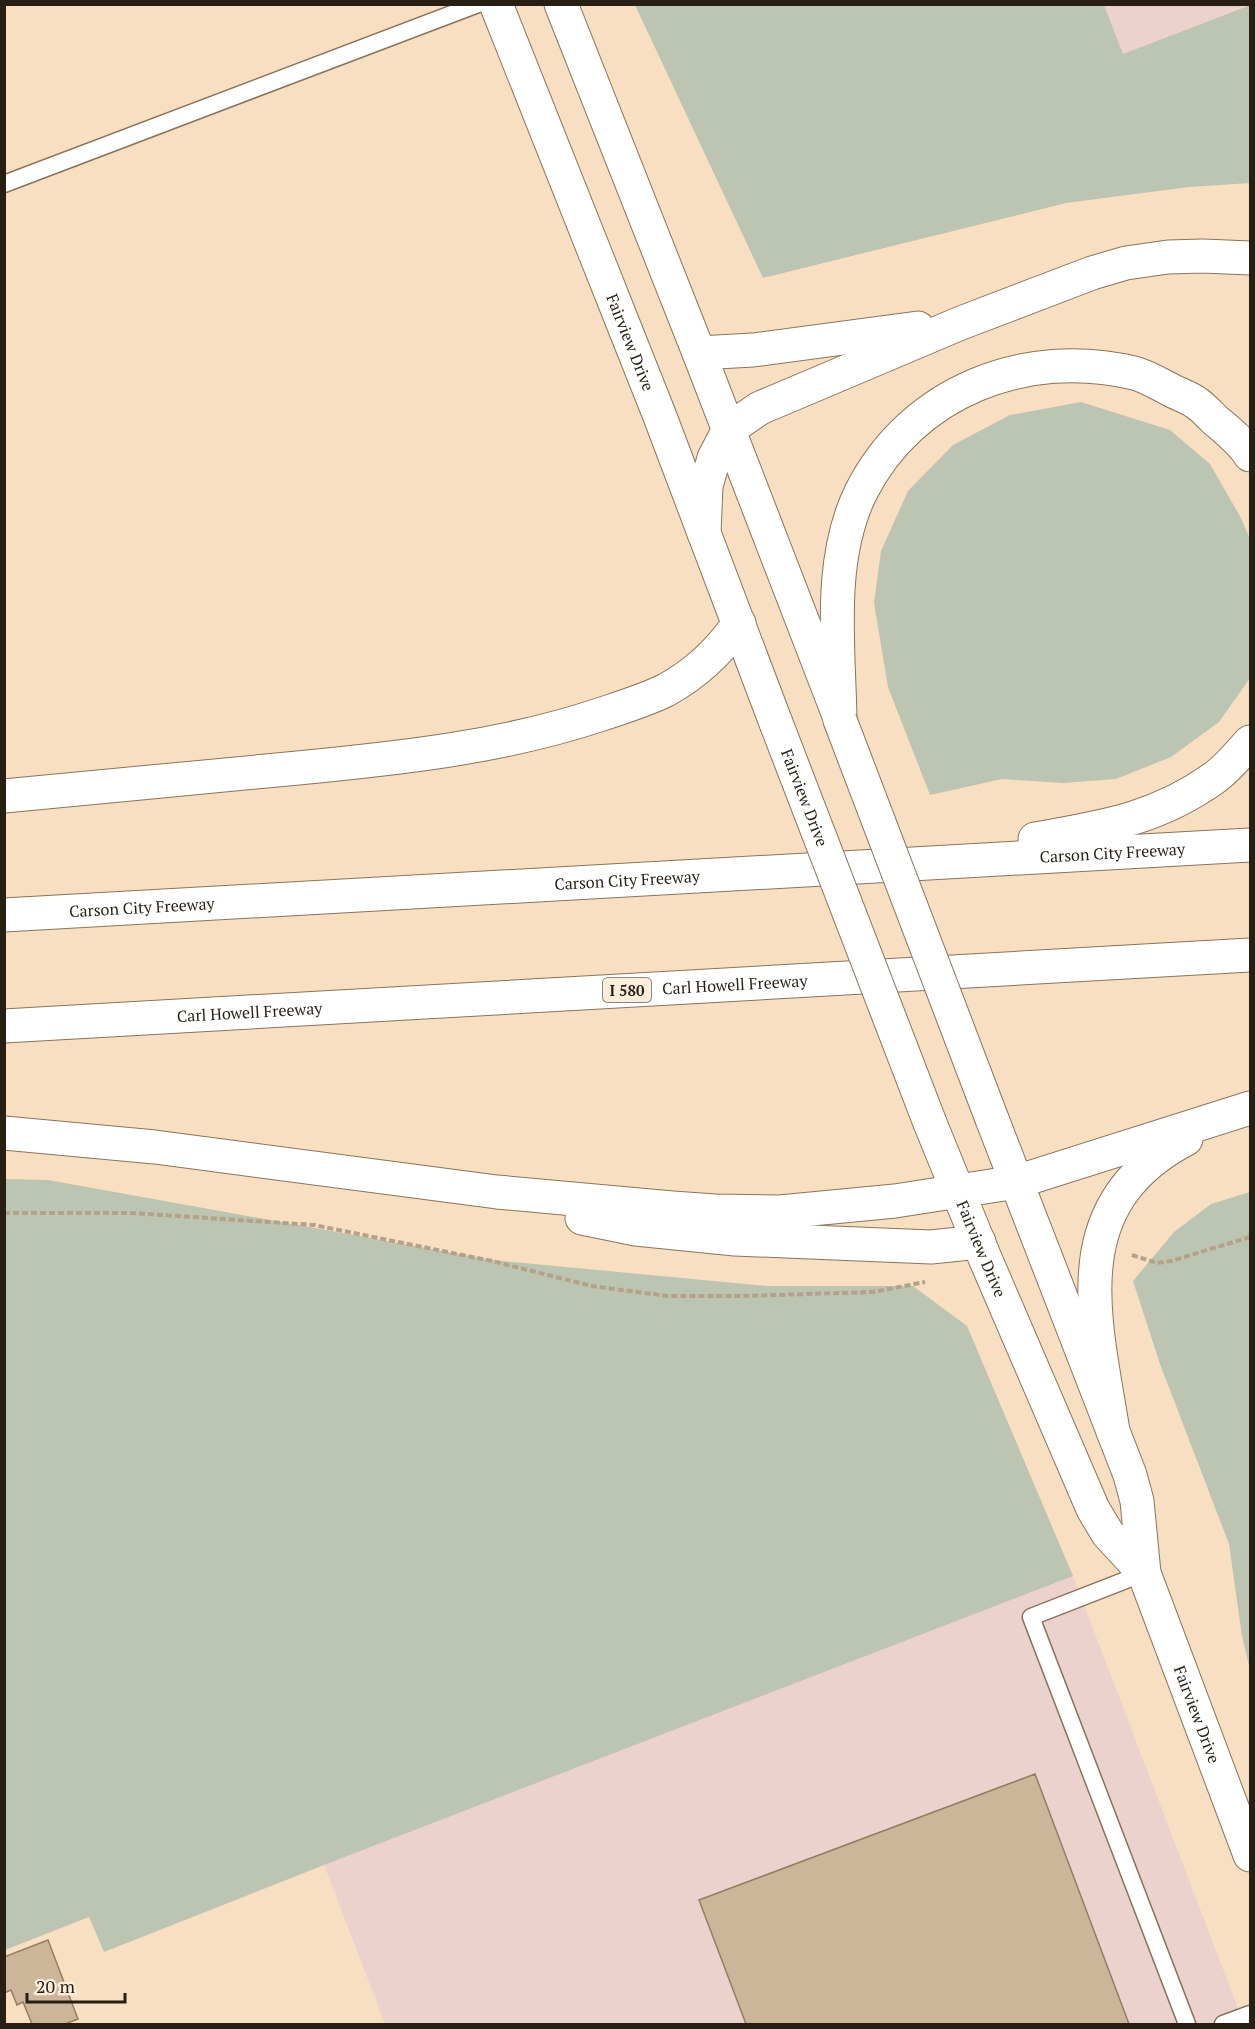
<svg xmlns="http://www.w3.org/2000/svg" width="1255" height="2029" font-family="'PT Serif',serif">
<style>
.industrial{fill:#ecd2cd}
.green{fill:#bcc5b1}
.building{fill:#ccb599;stroke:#947d62;stroke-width:1.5}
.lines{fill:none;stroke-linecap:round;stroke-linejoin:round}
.service-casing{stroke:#8a7459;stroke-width:19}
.secondary-casing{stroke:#8a7459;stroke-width:35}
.motorway-casing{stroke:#8a7459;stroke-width:35}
.path{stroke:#b4a189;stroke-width:4;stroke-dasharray:6 3;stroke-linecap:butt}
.service{stroke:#fff;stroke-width:16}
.secondary{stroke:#fff;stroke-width:33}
.motorway{stroke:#fff;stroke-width:33}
.secondary-bridge-casing{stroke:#8a7459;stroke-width:35;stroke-linecap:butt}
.secondary-bridge{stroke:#fff;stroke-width:33}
.labels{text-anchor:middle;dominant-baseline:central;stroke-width:6;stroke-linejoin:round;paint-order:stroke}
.shield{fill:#fdeedc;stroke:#685d50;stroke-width:1.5}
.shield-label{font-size:15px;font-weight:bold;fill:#281f14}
.street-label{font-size:16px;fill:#281f14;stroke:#fdeedc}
</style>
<rect width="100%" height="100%" fill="#f8dfc1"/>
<!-- industrial -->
<path class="industrial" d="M1104,5H1248L1123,54Z
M1073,1576L1244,2024H385L324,1865Z"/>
<!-- green -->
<path class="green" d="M635,5H1104L1123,54L1250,5V183L1189,187L1066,203L763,278Z
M1081,402L1170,430L1210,464L1241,518L1250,539V678L1219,722L1171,757L1116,779L1063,783L1002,779L930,795L888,687L874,603L881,551L908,491L953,445L1010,415Z
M5,1179L48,1180L492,1260L767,1286H913L967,1326L1073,1576L324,1865L104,1952L89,1917L5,1950Z
M1250,1192V1670L1242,1636L1229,1544L1160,1364L1133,1281L1174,1232L1211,1204Z"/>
<!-- building -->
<path class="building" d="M1035,1774L1129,2024H746L699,1900Z
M48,1940L78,2019L65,2024H32L23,2002L17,2005L11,1990L4,1993V1957Z"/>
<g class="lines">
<!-- service casing -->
<g class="service-casing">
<path id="service" d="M4,184L478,4
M1144,1573L1031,1617L1187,2024
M1223,2024L1250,2014"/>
</g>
<!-- secondary casing -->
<g class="secondary-casing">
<g id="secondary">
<path id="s1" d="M496,4L659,414L776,723"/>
<path d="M561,4L699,353L838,713"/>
<path id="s2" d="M992,1119L1130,1475L1137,1501L1144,1573L1250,1855"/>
<path id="s3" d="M930,1123L985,1258L1093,1509L1108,1534L1144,1573"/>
</g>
</g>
<!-- motorway casing -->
<g class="motorway-casing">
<g id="motorway">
<path d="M699,353L753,350L918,328"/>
<path d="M704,533L706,486L714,458L729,429L760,408L961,323L1092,273L1126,263L1168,257L1203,256L1250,258"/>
<path d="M840,720C839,646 827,561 861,492C912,391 1026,347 1134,373C1146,376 1159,384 1171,390C1178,394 1188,397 1195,402C1202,406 1209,414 1215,420C1228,431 1241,441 1250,455"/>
<path d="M4,796C102,787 200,777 298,768C401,758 504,747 602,714C623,707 646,700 666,690C695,674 720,651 739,623"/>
<path d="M1035,839C1103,827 1157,819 1214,778C1227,769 1239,754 1250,742"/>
<path id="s4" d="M4,915L1250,845"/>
<path id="s5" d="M4,1026L1250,955"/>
<path d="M4,1133L155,1147L497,1192L672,1208L715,1211L780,1212L895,1201L1016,1182L1250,1108"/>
<path d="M582,1218L636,1229L735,1239L931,1247L979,1242"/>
<path d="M1113,1431C1095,1317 1061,1205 1186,1139"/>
</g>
</g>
<!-- path -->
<path class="path" d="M4,1213H132L314,1225L492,1261L592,1286L668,1296H743L873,1292L925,1282
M1132,1255L1157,1263L1171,1261L1250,1237"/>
<!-- service -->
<use href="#service" class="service"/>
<!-- secondary -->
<use href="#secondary" class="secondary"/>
<!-- motorway -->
<use href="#motorway" class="motorway"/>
<!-- secondary-bridge casing -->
<g class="secondary-bridge-casing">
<g id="secondary-bridge">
<path d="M840,720L992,1119"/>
<path id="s6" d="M776,723L930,1123"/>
</g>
</g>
<!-- secondary-bridge -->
<use href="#secondary-bridge" class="secondary-bridge"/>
</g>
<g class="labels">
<!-- shield labels -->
<rect class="shield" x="603" y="978" width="48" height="24" rx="4.5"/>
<g class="shield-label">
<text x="627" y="990">I 580</text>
</g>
<!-- street labels -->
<g class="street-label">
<text stroke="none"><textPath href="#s1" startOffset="364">Fairview Drive</textPath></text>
<text stroke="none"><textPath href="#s6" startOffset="80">Fairview Drive</textPath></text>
<text stroke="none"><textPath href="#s4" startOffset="1110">Carson City Freeway</textPath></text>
<text stroke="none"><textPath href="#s4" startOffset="624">Carson City Freeway</textPath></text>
<text stroke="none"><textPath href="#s4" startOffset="138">Carson City Freeway</textPath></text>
<text stroke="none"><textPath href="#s5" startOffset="732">Carl Howell Freeway</textPath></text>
<text stroke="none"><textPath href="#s5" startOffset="246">Carl Howell Freeway</textPath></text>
<text stroke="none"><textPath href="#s3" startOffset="136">Fairview Drive</textPath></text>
<text stroke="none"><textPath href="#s2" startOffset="632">Fairview Drive</textPath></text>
</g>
</g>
<!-- border -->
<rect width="1255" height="2029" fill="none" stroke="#281f14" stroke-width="12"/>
<!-- scale -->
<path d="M27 1993v9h98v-9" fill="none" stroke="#281f14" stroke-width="3"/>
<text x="36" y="1993" font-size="18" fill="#281f14" stroke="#fdeedc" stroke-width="4.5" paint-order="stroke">20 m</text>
</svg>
